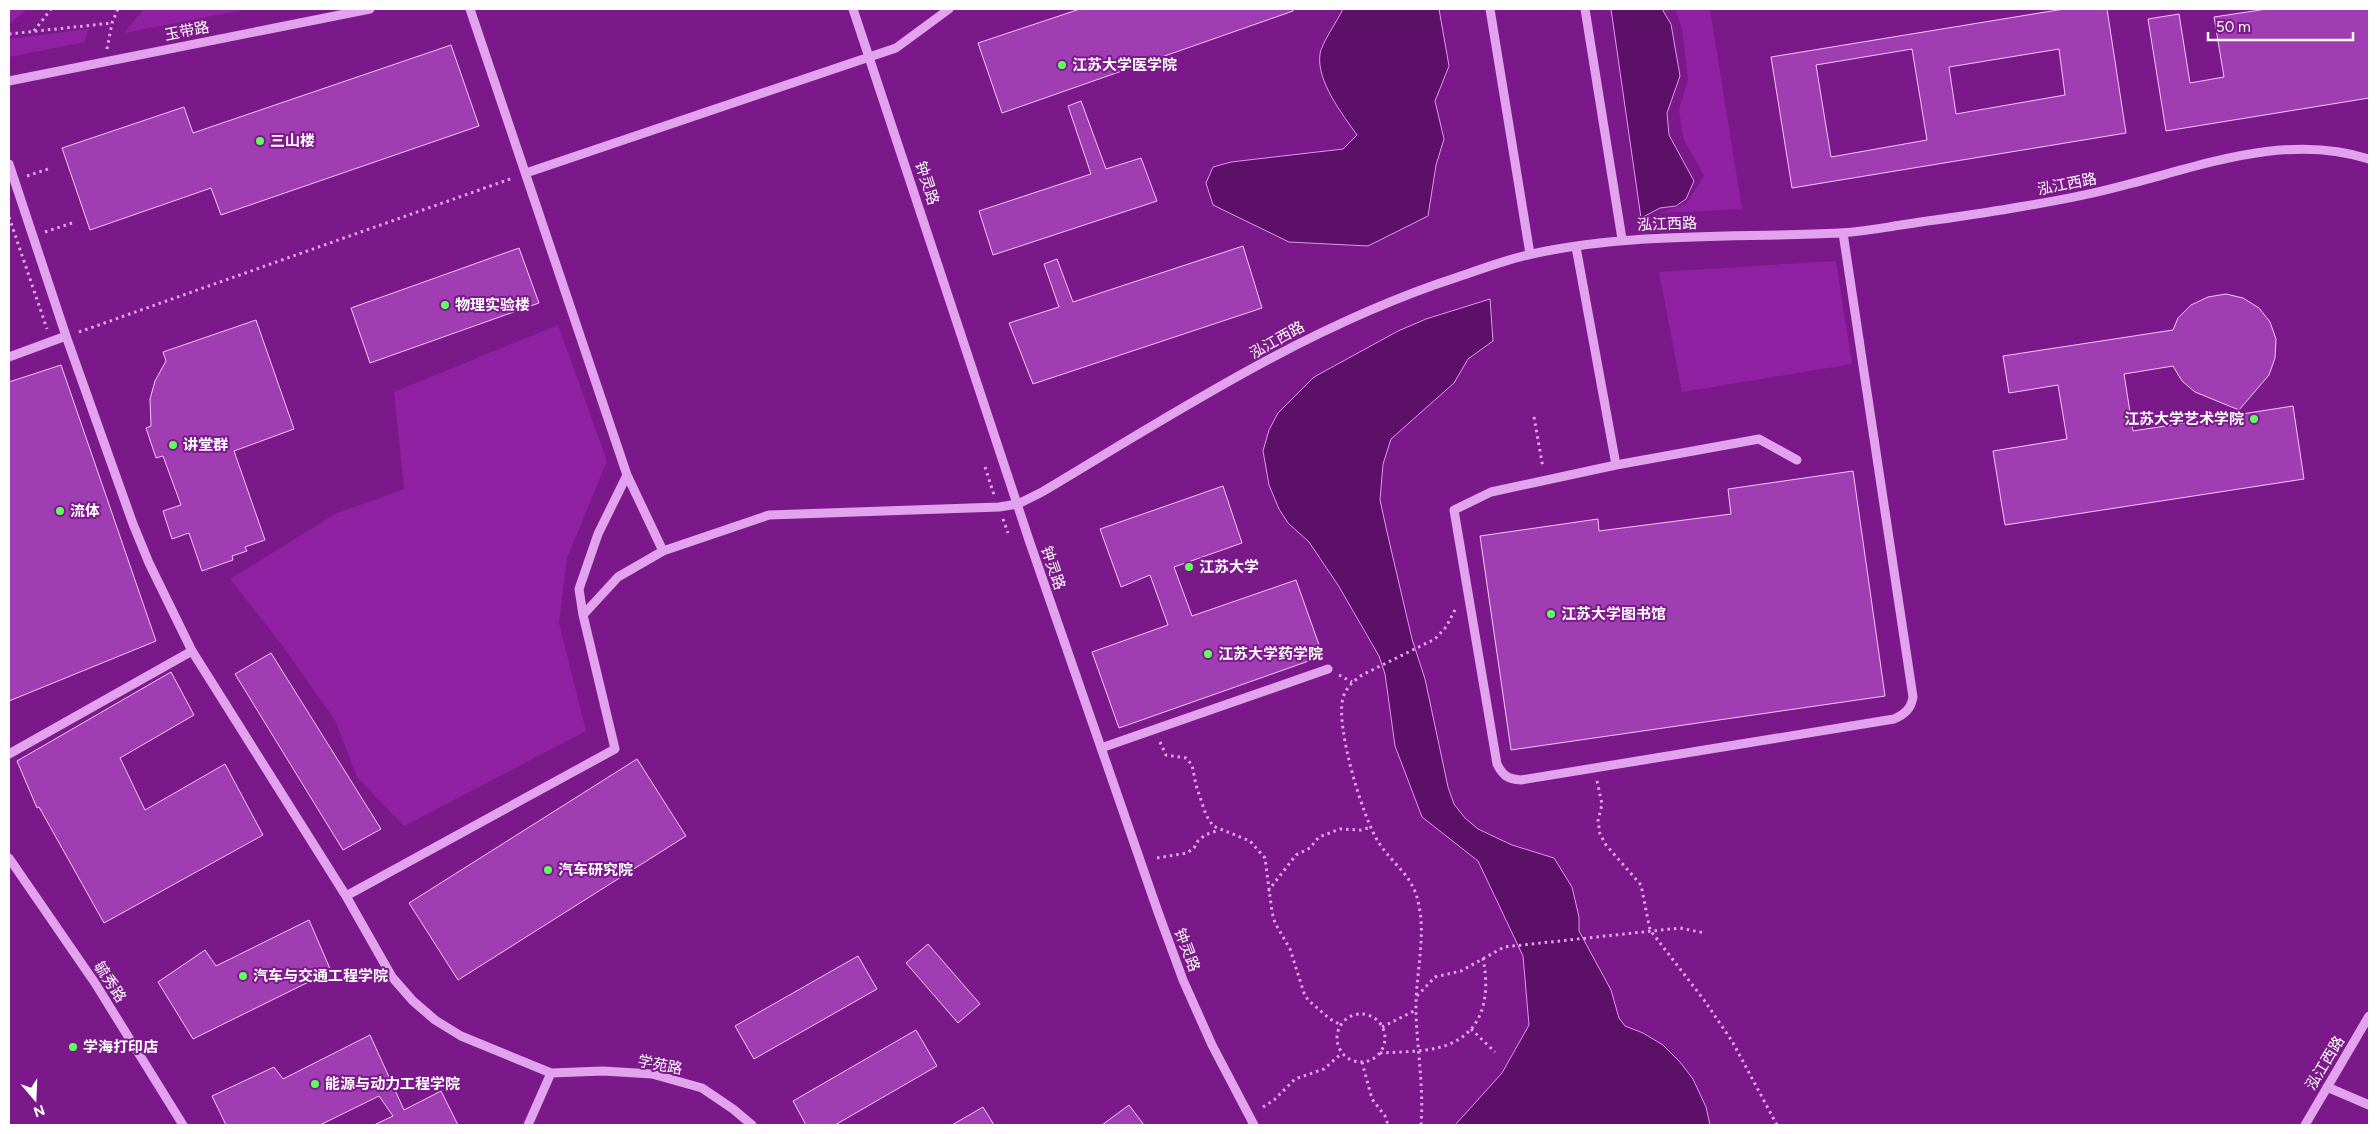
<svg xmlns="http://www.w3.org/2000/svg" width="2378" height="1134" font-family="Figtree,'Noto Sans SC',sans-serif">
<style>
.green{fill:#9021a3}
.water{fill:#5c1068;stroke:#e195f0}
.building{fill:#a03db2;stroke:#f2c8fa;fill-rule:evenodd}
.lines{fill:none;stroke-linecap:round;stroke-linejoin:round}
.path{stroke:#e2a2ee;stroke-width:3;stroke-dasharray:2.5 4;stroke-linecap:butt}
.minor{stroke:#e2a2ee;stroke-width:9}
.poi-dot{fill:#5fff60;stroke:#7b198a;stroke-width:2}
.labels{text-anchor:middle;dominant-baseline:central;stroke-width:4;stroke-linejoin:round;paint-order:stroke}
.street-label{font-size:15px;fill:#fff;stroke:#7b198a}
.poi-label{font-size:15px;font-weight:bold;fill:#fff;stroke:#7b198a;text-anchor:start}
</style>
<rect width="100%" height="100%" fill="#7b198a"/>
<!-- green -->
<path class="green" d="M9,9H28L9,24Z
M144,9H248L124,33Z
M1675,9H1710L1742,209L1660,213L1686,204L1704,176L1683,138L1679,109L1688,79L1682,28Z
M88,29L85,42L9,57V39Z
M1836,261L1852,364L1682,392L1659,272Z
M558,325L607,461L567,558L559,623L586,731L404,826L357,777L335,720L282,645L230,579L335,514L404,489L394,392Z"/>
<!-- water -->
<path class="water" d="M1343,9H1439L1449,66L1435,101L1444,139L1436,165L1428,216L1368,246L1289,242L1213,205L1206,183L1213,167L1231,162L1343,149L1357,135C1343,115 1316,81 1320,54C1321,44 1338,20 1343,9Z
M1611,9H1662L1671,24L1680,76L1667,113L1669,135L1694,181L1686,199L1676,206L1660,208L1641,218Z
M1490,299L1493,341L1468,359L1454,383L1391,439L1383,464L1380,500L1387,532L1412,639L1425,679L1448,787L1454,804L1465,818L1478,829L1512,845L1554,858L1572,887L1579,917V931L1611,990L1619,1018L1625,1026L1643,1033L1663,1045L1680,1062L1693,1079L1706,1107L1710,1125H1455L1502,1073L1529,1025L1523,956L1478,861L1422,817L1395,746L1385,674L1379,656L1338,585L1309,542L1288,523L1279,509L1269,485L1263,451L1269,430L1278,413L1314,377L1398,331L1426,319Z"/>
<!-- building -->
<path class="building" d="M1080,9H1293V11L1002,113L978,43Z
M2064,9H2107L2126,133L1792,188L1771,57ZM1912,49L1927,140L1831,157L1816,65ZM2059,49L2065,95L1956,114L1949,67Z
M2267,9H2369V98L2166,131L2148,19L2179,14L2190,83L2224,77L2214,17Z
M451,45L479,126L221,215L211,188L90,230L62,148L184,107L193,133Z
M1081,101L1106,169L1141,158L1157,201L993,255L979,211L1091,174L1068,106Z
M1243,246L1262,308L1033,384L1009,323L1059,307L1044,264L1057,259L1073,302Z
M519,248L539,303L370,363L351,308Z
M2226,294L2243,298L2259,308L2270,322L2276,339L2275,358L2269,375L2239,410L2195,392L2182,381L2173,366L2124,374L2133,431L2293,406L2304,479L2005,525L1993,451L2067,439L2058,385L2009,393L2003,356L2173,330L2178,318L2191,305L2208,297Z
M256,320L294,429L234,451L265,540L245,547L247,551L232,556L233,560L202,571L189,533L172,539L163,511L181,505L163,456L156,458L146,428L151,426L150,399L155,381L166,361L163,352Z
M61,365L156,641L9,701V382Z
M1853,471L1885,696L1511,750L1480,536L1598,519L1599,531L1731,514L1728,489Z
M1223,486L1242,543L1174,567L1192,616L1296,580L1323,656L1119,728L1092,652L1168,625L1150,575L1121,587L1100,529Z
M271,653L381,829L343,850L235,674Z
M171,672L194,715L120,758L145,810L225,764L263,835L104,923L39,807L37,808L17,761Z
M637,759L686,836L458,980L409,903Z
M309,920L331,971L193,1039L158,982L205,950L216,966Z
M928,944L980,1004L958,1023L906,963Z
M858,956L877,989L754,1059L735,1026Z
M916,1030L937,1066L835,1125H806L793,1101Z
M370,1035L404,1110L441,1091L458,1125H374L393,1116L379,1096L320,1125H226L212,1096L274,1067L283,1079Z
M1129,1105L1144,1125H1102Z
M983,1107L994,1125H952Z"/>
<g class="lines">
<!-- path -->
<path class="path" d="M34,31L51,9
M9,34L112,23
M107,49L112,23L118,9
M27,176L51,168
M9,217L47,329
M45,232L72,223
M79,332L513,178
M1534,417L1543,468
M985,467L994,495
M1003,519L1008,533
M1339,675L1352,682
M1160,742L1166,755L1186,758L1192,765L1196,785L1206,815L1213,826L1250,841L1265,858L1272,912L1275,923L1290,949L1304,993L1308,1000L1330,1019L1341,1025
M1597,781L1602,804L1598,821L1600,834L1606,845L1641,885L1650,930L1704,1000L1732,1041L1777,1125
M1157,858L1187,853L1194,848L1198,841L1205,835L1219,830
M1268,891L1296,855L1310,848L1319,837L1340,829L1361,830L1371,827
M1417,996L1435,977L1461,971L1504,947L1680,928L1705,933
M1337 1038a24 24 0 1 1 48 0a24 24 0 1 1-48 0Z
M1382,1027L1416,1010
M1471,1029L1495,1052
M1380,1053C1398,1052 1419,1052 1437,1048C1483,1037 1491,999 1483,958
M1362,1062L1372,1099L1385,1116L1388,1125
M1263,1107L1274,1100L1295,1079L1324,1069L1342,1053
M1421,1125C1424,1087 1417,1050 1416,1012C1415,977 1426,940 1419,906C1414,876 1395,867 1379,843C1363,819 1335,726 1343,698C1346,687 1354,681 1362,675L1435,639L1446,627L1456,608"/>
<!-- minor -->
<path class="minor" d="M470,9L627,475L598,534L579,589L583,615
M853,9L1029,540L1158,912L1183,980L1212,1045L1254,1125
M1490,9L1530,254
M1585,9L1622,239
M9,81L370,9
M9,164L66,336L133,524L149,563L192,651L346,896L392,977L413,1001L435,1020L461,1036L551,1073L603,1071L652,1074L702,1088L733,1109L752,1125
M526,173L896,48L949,9
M1576,247L1616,465
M9,357L66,336
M1797,460L1759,439L1616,465L1491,492L1454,510L1497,764C1503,776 1508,779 1521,780L1894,719C1905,714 1911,709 1913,697L1843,233
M627,475L663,551
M1101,748L1328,669
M9,754L192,651
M9,858L95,983L183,1125
M346,896L615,749L583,615L618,577L663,551L769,515L999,507L1018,504L1042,492C1176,412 1309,325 1458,277C1482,269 1507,259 1532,254C1633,232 1736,238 1839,233C1860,232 1881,228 1901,225C1941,219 1980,214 2019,207C2056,201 2093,194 2129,184C2207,164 2289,133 2369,159
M2327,1087L2369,1105
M528,1125L551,1073
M2305,1125L2369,1016"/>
</g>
<!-- markers -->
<g class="poi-dot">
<circle cx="1062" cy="65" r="5"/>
<circle cx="260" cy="141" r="5"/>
<circle cx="445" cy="305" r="5"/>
<circle cx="2254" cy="419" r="5"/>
<circle cx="173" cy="445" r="5"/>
<circle cx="60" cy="511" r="5"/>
<circle cx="1189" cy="567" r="5"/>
<circle cx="1551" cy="614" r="5"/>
<circle cx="1208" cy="654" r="5"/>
<circle cx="548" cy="870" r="5"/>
<circle cx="243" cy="976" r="5"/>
<circle cx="73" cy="1047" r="5"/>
<circle cx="315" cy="1084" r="5"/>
</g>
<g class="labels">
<!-- street labels -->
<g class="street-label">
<text transform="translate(187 31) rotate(-11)">玉带路</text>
<text transform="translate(927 183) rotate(72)">钟灵路</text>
<text transform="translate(2067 184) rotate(-11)">泓江西路</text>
<text transform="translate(1667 224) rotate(-2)">泓江西路</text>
<text transform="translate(1277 340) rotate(-29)">泓江西路</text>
<text transform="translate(1053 568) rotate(71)">钟灵路</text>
<text transform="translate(1187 950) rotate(69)">钟灵路</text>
<text transform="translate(110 982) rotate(57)">毓秀路</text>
<text transform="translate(2325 1063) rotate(-59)">泓江西路</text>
<text transform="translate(660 1065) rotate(11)">学苑路</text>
</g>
<!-- poi labels -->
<g class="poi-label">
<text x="1072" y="65">江苏大学医学院</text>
<text x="270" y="141">三山楼</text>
<text x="455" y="305">物理实验楼</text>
<text x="2244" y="419" text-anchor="end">江苏大学艺术学院</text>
<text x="183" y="445">讲堂群</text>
<text x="70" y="511">流体</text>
<text x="1199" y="567">江苏大学</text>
<text x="1561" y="614">江苏大学图书馆</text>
<text x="1218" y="654">江苏大学药学院</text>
<text x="558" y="870">汽车研究院</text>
<text x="253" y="976">汽车与交通工程学院</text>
<text x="83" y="1047">学海打印店</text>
<text x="325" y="1084">能源与动力工程学院</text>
</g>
</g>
<!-- border -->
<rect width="2378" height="1134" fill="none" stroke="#ffffff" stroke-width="20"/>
<!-- north arrow -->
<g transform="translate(35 1099) rotate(161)" stroke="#7b198a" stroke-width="4" paint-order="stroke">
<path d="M0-4L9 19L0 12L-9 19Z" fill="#ffffff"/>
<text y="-8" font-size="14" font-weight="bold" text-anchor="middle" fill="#ffffff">N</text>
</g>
<!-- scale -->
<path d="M2208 32v8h145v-8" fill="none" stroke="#ffffff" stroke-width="2.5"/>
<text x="2216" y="32" font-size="15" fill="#ffffff" stroke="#7b198a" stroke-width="4" paint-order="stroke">50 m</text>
</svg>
